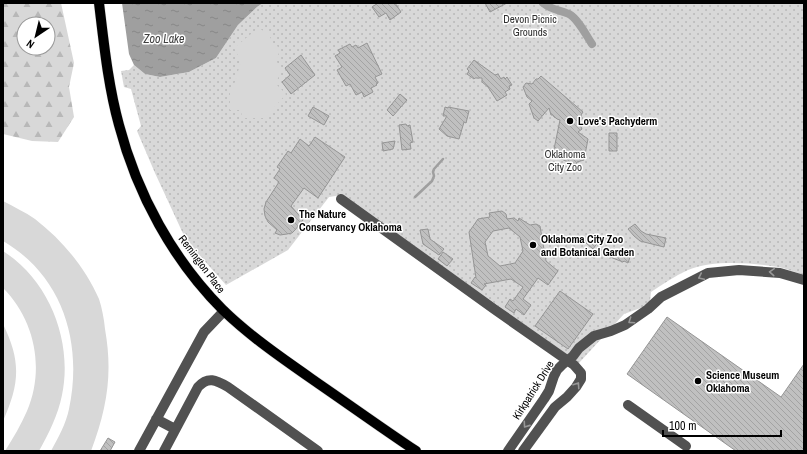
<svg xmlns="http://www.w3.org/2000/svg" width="807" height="454" font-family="'Archivo Narrow',sans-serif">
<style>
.forest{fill:url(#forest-firs);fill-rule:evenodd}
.park{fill:url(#park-dots)}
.garden{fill:#d8d8d8}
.water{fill:url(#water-ripples)}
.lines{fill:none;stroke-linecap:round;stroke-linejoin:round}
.stream{stroke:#9f9f9f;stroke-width:2.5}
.canal{stroke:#9f9f9f;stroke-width:8}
.building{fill:url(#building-back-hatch);stroke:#959595;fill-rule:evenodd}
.major-casing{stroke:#dbdbdb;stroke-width:11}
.minor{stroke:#515151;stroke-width:10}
.major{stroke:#000;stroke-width:10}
.oneway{stroke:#979797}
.poi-dot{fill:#000;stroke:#fff;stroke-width:1.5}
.labels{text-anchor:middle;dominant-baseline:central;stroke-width:3;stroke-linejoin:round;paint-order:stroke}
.park-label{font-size:11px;fill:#2f2f2f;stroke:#fff}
.poi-label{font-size:11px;font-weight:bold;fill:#000;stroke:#fff;text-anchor:start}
.street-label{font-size:11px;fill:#000;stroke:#fff}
.water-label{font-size:12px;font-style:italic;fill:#404040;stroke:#fff}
</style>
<defs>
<pattern id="forest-firs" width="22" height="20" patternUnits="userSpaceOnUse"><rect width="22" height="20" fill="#d8d8d8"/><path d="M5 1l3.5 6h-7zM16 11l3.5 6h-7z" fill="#b8b8b8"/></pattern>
<pattern id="park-dots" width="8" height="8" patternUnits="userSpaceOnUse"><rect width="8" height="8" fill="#d8d8d8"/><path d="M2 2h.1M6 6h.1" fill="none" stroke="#b8b8b8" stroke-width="1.8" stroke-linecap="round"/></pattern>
<pattern id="water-ripples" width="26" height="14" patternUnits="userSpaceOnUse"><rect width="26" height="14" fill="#9f9f9f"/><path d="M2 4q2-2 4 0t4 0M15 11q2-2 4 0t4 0" fill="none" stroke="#878787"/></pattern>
<pattern id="building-back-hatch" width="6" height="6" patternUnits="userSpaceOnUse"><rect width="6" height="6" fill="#c0c0c0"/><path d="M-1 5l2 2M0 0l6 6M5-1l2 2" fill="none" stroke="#a3a3a3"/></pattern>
</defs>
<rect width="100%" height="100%" fill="#fff"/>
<!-- forest -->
<path class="forest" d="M3,3H61L74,63L69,87L74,117L58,142L32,141L3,134ZM24,24H48V48H24Z"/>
<!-- park -->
<path class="park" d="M263,3H804V275C797,273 790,270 783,268C757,263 714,259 688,270C675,276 663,284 651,292L650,301L646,306L624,314L579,363L342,195L329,197L288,250L226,285L186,240L155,173L137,131L141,126L131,89L124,87L121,71L129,70L134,65L145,74L160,77L189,72L216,58L238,25L257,7Z"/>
<!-- garden -->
<path class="garden" d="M258,28L268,33L274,45L281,48L276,60L281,70L276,84L286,94L265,118H242L241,110H230V89L235,82L241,61L234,48Z
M3,201C14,207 25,212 35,219C62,240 85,267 99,299C102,308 104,319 105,329C113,374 107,408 91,451H51C58,438 66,424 69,409C83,343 63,276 3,241Z
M3,251C50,281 73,342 62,395C58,415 49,433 39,451H5C13,438 21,425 27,411C45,369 35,320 3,288Z
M3,324C21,361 20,383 3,421Z"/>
<!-- water -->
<path class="water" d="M122,3H263L257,7L238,25L216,58L189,72L160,77L145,74L134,65L129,54Z"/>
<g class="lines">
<!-- stream -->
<path class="stream" d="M415,197L432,181L434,176L433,172L434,169L443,159"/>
<!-- canal -->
<path class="canal" d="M543,3C553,11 559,9 569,14C578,19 586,35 592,44"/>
</g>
<!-- building -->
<path class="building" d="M378,3H395L401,12L390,20L386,13L379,17L372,7Z
M485,3H507L490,12Z
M367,43L382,74L375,77L378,83L376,84L377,85L371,88L373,92L364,97L362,92L356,95L350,84L346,86L337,70L342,67L335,56L340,53L338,50L350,44L352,47L356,45L358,48Z
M301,55L315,75L291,94L282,82L290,75L285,68Z
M474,60L495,75L498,74L501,79L504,77L505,79L507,77L512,85L509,86L510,89L505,92L507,95L497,101L488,87L482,82V78H475L474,79L467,74L469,71L467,69Z
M541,76L583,112L581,115L582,119L579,123L582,129L578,132L588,139L584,160L577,162L576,164L568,162L555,156L553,154L560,120L557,119L556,118L554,117L553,115H551L549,108L538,121L534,118L529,104L532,101L527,97L523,87L526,83L532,84L536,79H538Z
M400,94L407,100L393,116L387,110Z
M313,107L329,116L324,125L308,116Z
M445,107L448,108V107L469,111L466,123L464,122L459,139L447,136L439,129L447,116H443Z
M406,124L407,126L410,125L413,142L410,143L411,149L402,150L399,125Z
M609,133H617V151H609Z
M315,137L345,157L318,198L304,188L291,206L303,220L295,230L292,233L287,234L280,235L275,233L277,230L268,222L265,216L264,209L266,202L279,182L274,178L280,169L277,167L288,151L291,153L300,139L309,146Z
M395,141L393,149L383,151L382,143Z
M502,211L506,214L507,219L514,218L518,221L519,218L530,225L536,224L540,226L546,261L558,271L548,285L538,278L523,299L531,305L524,315L516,309L514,313L505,307L510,299L513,301L523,287L511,279L484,284L486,285L482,290L471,283L475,277L476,278L469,232L478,219L490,217L489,213ZM509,228L520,237L523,251L515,263L500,266L488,256L485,242L493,231Z
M635,224L641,231L646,234L666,238L664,247L640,241L634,236L628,229Z
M428,229L430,239L444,249L439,255L423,244L420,230Z
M590,234L599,241L593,249L585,242Z
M613,250L630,257L628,263L624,261L623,262L610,257Z
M443,252L453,259L447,266L438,259Z
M560,291L593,314L568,349L535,326Z
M667,317L781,397L804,364V451H736L627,374Z
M108,438L115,442L110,451H100Z"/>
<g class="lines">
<!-- major casing -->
<g class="major-casing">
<path id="major" d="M99,3C104,44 108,85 119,125C137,194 173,260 223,310C252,338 286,361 319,384C351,406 383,429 416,451"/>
</g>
<!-- minor -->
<path class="minor" d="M341,199L494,309L574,365L581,373V379L576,387L567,397L555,407L523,451
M628,405L686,446
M156,419L175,429
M139,451L204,332L224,311
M164,451L198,387C208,376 216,380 228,387L318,451
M508,451L544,399L549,391L554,376L557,370L562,365L573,356L579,348L594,336L611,331L625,325L648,309L661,297L708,273L739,270L780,273L804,280"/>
<!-- major -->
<use href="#major" class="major"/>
</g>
<!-- one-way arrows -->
<defs><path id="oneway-chevron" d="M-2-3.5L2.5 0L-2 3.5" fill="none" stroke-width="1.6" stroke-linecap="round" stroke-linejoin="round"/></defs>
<g class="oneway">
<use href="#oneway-chevron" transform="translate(772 272) rotate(-176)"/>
<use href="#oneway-chevron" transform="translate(701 277) rotate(155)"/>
<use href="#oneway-chevron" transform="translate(631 321) rotate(146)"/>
<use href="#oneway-chevron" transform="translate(577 385) rotate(-56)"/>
<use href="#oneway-chevron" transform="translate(526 425) rotate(125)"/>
</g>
<!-- markers -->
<g class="poi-dot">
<circle cx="570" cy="121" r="4"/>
<circle cx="291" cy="220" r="4"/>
<circle cx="533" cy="245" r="4"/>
<circle cx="698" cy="381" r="4"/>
</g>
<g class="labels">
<!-- park labels -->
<g class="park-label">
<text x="530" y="19">Devon Picnic<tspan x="530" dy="13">Grounds</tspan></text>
<text x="565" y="154">Oklahoma<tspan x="565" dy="13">City Zoo</tspan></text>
</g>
<!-- poi labels -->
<g class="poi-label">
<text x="578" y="121">Love's Pachyderm</text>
<text x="299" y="214">The Nature<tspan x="299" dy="13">Conservancy Oklahoma</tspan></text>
<text x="541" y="239">Oklahoma City Zoo<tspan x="541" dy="13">and Botanical Garden</tspan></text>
<text x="706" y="375">Science Museum<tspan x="706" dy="13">Oklahoma</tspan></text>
</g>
<!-- street labels -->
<g class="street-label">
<text transform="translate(202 264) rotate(53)">Remington Place</text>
<text transform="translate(533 390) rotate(-58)">Kirkpatrick Drive</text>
</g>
<!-- water labels -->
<g class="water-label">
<text x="164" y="39">Zoo Lake</text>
</g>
</g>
<!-- border -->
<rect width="807" height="454" fill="none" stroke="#000000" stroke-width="8"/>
<!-- north arrow -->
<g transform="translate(36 36) rotate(215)"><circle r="19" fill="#ffffff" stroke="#999999"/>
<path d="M0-3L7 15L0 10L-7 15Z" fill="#000000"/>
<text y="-6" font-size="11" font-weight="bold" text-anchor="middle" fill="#000000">N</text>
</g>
<!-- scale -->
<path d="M663 430v6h118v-6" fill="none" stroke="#000000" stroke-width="2"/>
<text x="669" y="430" font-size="12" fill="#000000" stroke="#ffffff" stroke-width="3" paint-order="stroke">100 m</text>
</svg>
